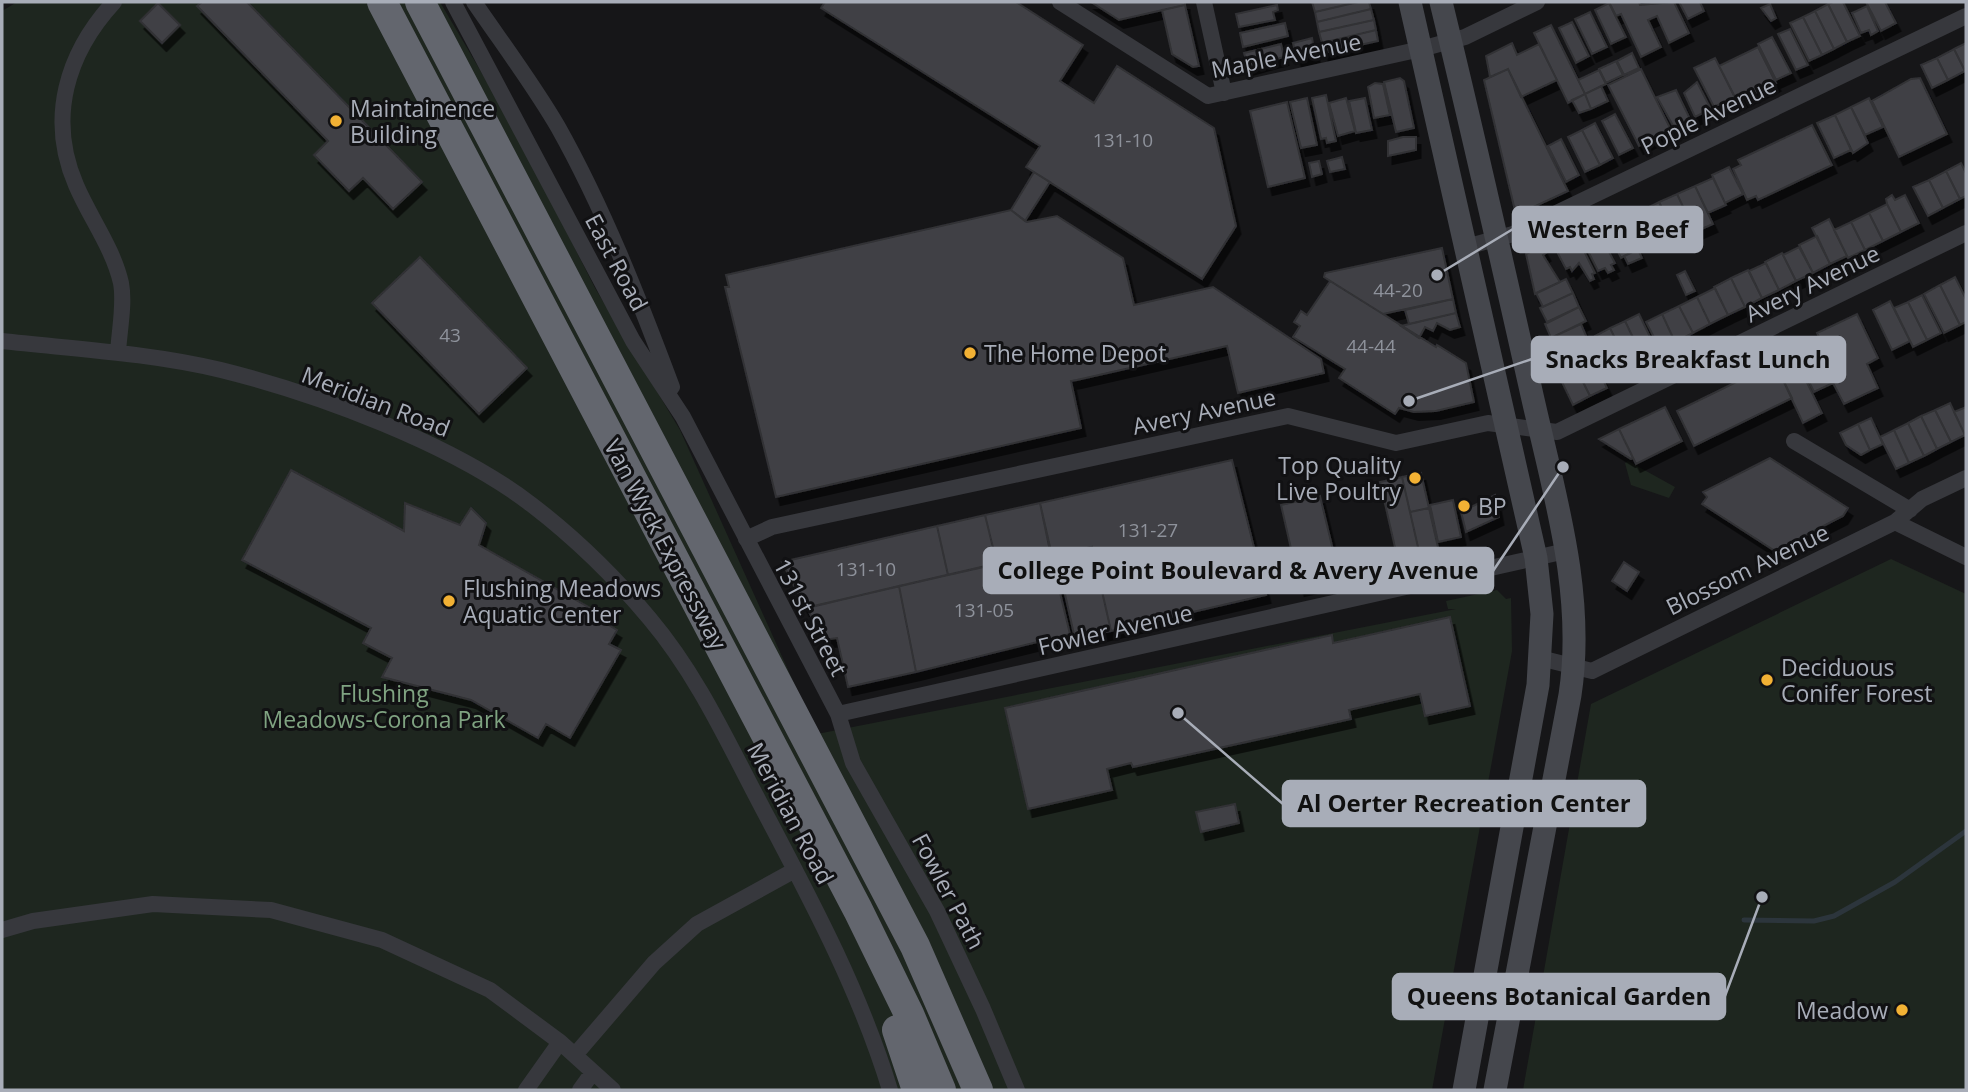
<svg xmlns="http://www.w3.org/2000/svg" width="1968" height="1092" font-family="'Open Sans',sans-serif">
<style>
.green{fill:#1e261f}
.lines{fill:none;stroke-linecap:round;stroke-linejoin:round}
.stream{stroke:#2c353c;stroke-width:5}
.building{fill:#404145;stroke:#303034;stroke-width:2;filter:url(#shadow)}
.street{stroke:#37383d;stroke-width:16}
.secondary{stroke:#45474d;stroke-width:23}
.highway{stroke:#63666e;stroke-width:30}
.poi-dot{fill:#f2b134;stroke:#111113;stroke-width:2.5}
.labels{text-anchor:middle;dominant-baseline:central;stroke-width:6;stroke-linejoin:round;paint-order:stroke}
.number-label{font-size:19px;fill:#8e929b}
.street-label{font-size:23px;fill:#a8adb8;stroke:#111113}
.poi-label{font-size:23px;fill:#a8adb8;stroke:#111113;text-anchor:start}
.park-label{font-size:23px;fill:#7fa381;stroke:#111113}
.leader{fill:none;stroke:#a8adb8;stroke-width:2.5}
.callout-dot{fill:#a8adb8;stroke:#111113;stroke-width:2.5}
.callout{fill:#a8adb8;stroke:#a8adb8;stroke-width:2.5}
.callout-label{font-size:24px;text-anchor:middle;font-weight:bold;fill:#111}
</style>
<defs>
<filter id="shadow"><feDropShadow dx="4.5" dy="8" stdDeviation="0" flood-color="#0009"/></filter>
</defs>
<rect width="100%" height="100%" fill="#161618"/>
<!-- green -->
<path class="green" d="M17,2H440L513,126L595,288L680,430L817,734L1456,609H1448L1446,601L1497,590L1506,599L1511,598L1512,651L1432,1090H2V11Z
M1628,461L1675,487L1669,498L1631,485L1625,463Z
M1891,559L1966,594V1090H1523L1591,704Z"/>
<g class="lines">
<!-- stream -->
<path class="stream" d="M1744,920L1814,921L1834,916L1895,882L1966,831"/>
</g>
<!-- building -->
<path class="building" d="M202,2H247L422,182L393,209L363,178L349,191L314,155L328,141L197,6Z
M825,2H1016L1083,45L1060,81L1094,103L1117,66L1214,128L1236,226L1202,279L1026,167L1040,146L821,8Z
M1091,2H1185V5L1119,20Z
M1312,2H1358L1315,12Z
M1358,2H1369L1371,9L1317,22L1315,12Z
M1609,2H1639L1640,5L1674,2L1689,33L1669,43L1657,16L1648,20L1661,47L1641,57L1621,14L1616,16Z
M1679,2H1700L1704,11L1688,19Z
M1833,2H1843L1860,36L1847,42L1828,4Z
M1866,2H1885L1896,23L1881,31Z
M158,3L180,25L162,43L140,21Z
M1609,3L1626,37L1611,44L1595,10Z
M1770,4L1776,18L1771,21L1761,8Z
M1828,4L1847,42L1834,49L1815,11Z
M1185,5L1199,66L1193,67L1172,54L1162,10Z
M1277,5L1278,10L1273,12L1275,20L1239,27L1236,14Z
M1867,6L1878,31L1871,35L1869,30L1861,33L1852,13Z
M1371,9L1374,20L1319,32L1317,22Z
M1815,11L1834,49L1822,55L1803,17Z
M1590,12L1607,47L1592,54L1575,19Z
M1803,17L1822,55L1809,61L1790,23Z
M1374,20L1376,30L1322,43L1319,32Z
M1572,22L1589,56L1576,63L1559,28Z
M1285,23L1288,36L1243,47L1240,33Z
M1551,25L1585,94L1568,103L1534,33Z
M1790,29L1808,65L1796,70L1778,34Z
M1376,30L1378,41L1324,53L1322,43Z
M1772,37L1791,73L1776,80L1758,44Z
M1312,38L1315,54L1297,59L1293,43Z
M1512,43L1517,55L1539,44L1557,80L1521,97L1508,69L1490,77L1486,56Z
M1966,43V71H1965L1954,49Z
M1281,44L1284,57L1248,67L1244,53Z
M1758,47L1776,83L1737,102L1719,66Z
M1954,49L1965,71L1948,80L1937,58Z
M1632,53L1639,68L1624,75L1617,61Z
M1715,58L1735,97L1714,107L1694,68Z
M1937,58L1948,80L1932,88L1921,65Z
M1616,61L1623,75L1606,83L1599,69Z
M1508,69L1568,191L1516,215L1484,80Z
M1641,69L1671,130L1639,146L1608,85Z
M1599,70L1606,84L1585,94L1578,80Z
M1400,78L1404,81L1414,128L1396,132L1384,82Z
M1920,78L1947,134L1899,157L1872,101L1911,79Z
M1697,82L1711,109L1695,117L1684,93Z
M1375,83L1383,84L1390,115L1374,118L1368,87Z
M1601,86L1608,101L1591,109L1585,94Z
M1676,90L1692,123L1676,131L1657,97Z
M1585,94L1591,109L1579,113L1572,100Z
M1326,95L1336,141L1327,143L1326,138L1321,139L1312,98Z
M1307,98L1317,145L1301,148L1290,102Z
M1346,98L1355,131L1338,136L1329,103Z
M1365,98L1372,130L1356,133L1349,101Z
M1869,98L1883,127L1865,135L1851,107Z
M1287,102L1305,178L1268,187L1250,111Z
M1851,107L1868,143L1853,153L1835,115Z
M1615,114L1633,148L1619,155L1602,121Z
M1835,115L1851,150L1834,158L1817,123Z
M1595,123L1613,158L1600,165L1582,130Z
M1812,125L1832,165L1758,200L1756,196L1747,200L1733,169L1741,165L1738,160Z
M1582,130L1600,165L1585,172L1568,137Z
M1403,137H1416V150L1388,156V141Z
M1561,139L1579,175L1566,182L1548,146Z
M1342,157L1345,169L1330,172L1327,161Z
M1319,161L1322,174L1312,177L1309,163Z
M1961,163L1966,173V196L1960,199L1946,171Z
M1729,167L1743,194L1725,203L1712,175Z
M1946,171L1960,199L1943,208L1929,180Z
M1034,172L1050,182L1025,221L1011,210Z
M1713,178L1726,205L1708,213L1695,186Z
M1929,180L1943,208L1928,216L1913,187Z
M1695,186L1713,224L1695,232L1677,194Z
M1677,194L1695,232L1678,240L1659,202Z
M1892,195L1895,200L1905,195L1919,223L1901,232L1887,204L1886,199Z
M1659,202L1673,230L1655,238L1641,211Z
M1887,204L1901,232L1883,241L1869,213Z
M1011,210L1027,222L1057,216L1123,258L1134,305L1213,287L1321,359L1324,373L1238,393L1227,346L1077,380L1071,381L1081,428L776,497L725,287H729L726,275Z
M1869,213L1883,241L1865,250L1851,222Z
M1623,219L1638,249L1621,258L1606,227Z
M1829,219L1847,256L1830,264L1812,228Z
M1851,222L1865,250L1848,258L1834,230Z
M1597,229L1615,263L1611,265L1614,270L1608,273L1605,268L1598,271L1581,237Z
M1575,233L1595,273L1592,274L1594,279L1590,281L1579,263L1572,271L1570,267L1566,269L1553,244Z
M1817,236L1830,264L1813,273L1799,245Z
M1542,246L1546,253L1543,255L1560,282L1535,294L1526,254Z
M1799,247L1813,273L1796,281L1783,255Z
M1442,248L1453,299L1383,314L1324,277L1325,273Z
M1638,249L1642,258L1628,264L1624,256Z
M1782,253L1796,281L1779,290L1765,262Z
M420,257L527,368L479,414L372,303Z
M1766,263L1779,290L1762,298L1749,271Z
M1748,270L1762,298L1745,307L1731,278Z
M1685,271L1695,291L1686,295L1677,275Z
M1955,277L1966,299V322L1960,325L1940,285Z
M1731,278L1745,307L1728,315L1714,287Z
M1566,279L1573,293L1543,307L1536,293Z
M1330,281L1436,347L1437,345L1466,363L1474,402L1436,411L1414,412L1399,408L1395,414L1339,378L1345,369L1293,337L1300,326L1294,322L1301,311L1307,315Z
M1940,285L1960,325L1944,333L1924,294Z
M1715,288L1728,315L1710,324L1697,297Z
M1573,293L1579,307L1547,322L1540,308Z
M1922,295L1941,333L1927,340L1908,302Z
M1697,297L1710,324L1693,333L1679,306Z
M1453,299L1456,313L1409,324L1405,310Z
M1890,301L1910,341L1892,350L1873,310Z
M1908,302L1927,340L1913,347L1894,308Z
M1679,306L1693,333L1675,342L1662,314Z
M1579,307L1586,321L1551,338L1545,324Z
M1456,313L1460,327L1450,330L1437,323L1433,331L1425,327L1419,338L1401,326Z
M1639,314L1653,343L1639,350L1625,321Z
M1662,314L1675,342L1660,349L1646,322Z
M1857,314L1878,358L1867,364L1878,388L1844,404L1832,381L1839,378L1817,333Z
M1625,321L1639,350L1624,357L1610,328Z
M1581,324L1587,338L1553,354L1546,340Z
M1610,328L1624,357L1609,365L1595,336Z
M1813,342L1833,383L1814,392L1794,351Z
M1793,354L1822,413L1803,423L1775,363Z
M1593,359L1607,388L1590,396L1576,368Z
M1775,363L1792,398L1694,446L1677,411Z
M1576,368L1590,396L1573,405L1559,376Z
M1950,403L1965,435L1951,442L1935,410Z
M1665,407L1682,441L1636,464L1619,429Z
M1966,407V437L1954,412Z
M1935,410L1951,442L1937,449L1921,416Z
M1921,416L1937,449L1924,456L1908,423Z
M1871,418L1883,444L1870,450L1858,424Z
M1908,423L1924,456L1909,463L1894,430Z
M1858,424L1870,450L1861,455L1846,445L1840,433Z
M1619,429L1633,458L1631,459L1599,439Z
M1894,430L1909,463L1896,469L1880,437Z
M1770,458L1848,508L1843,516L1775,551L1702,504L1707,497L1703,492Z
M1232,460L1266,595L1111,631L1092,547L1052,556L1040,503Z
M291,470L404,531L405,503L460,525L471,508L486,523L479,545L606,617L604,622L617,630L609,644L621,650L570,738L546,724L538,738L471,700L382,677L392,658L363,643L371,628L242,560Z
M1421,473L1429,508L1410,512L1402,477Z
M1402,477L1421,560L1399,565L1380,482Z
M1495,495L1499,517L1466,532L1461,512Z
M1320,496L1340,579L1300,588L1281,505Z
M1453,500L1461,537L1438,542L1430,505Z
M1040,503L1050,551L997,564L985,515Z
M1429,508L1440,556L1421,560L1410,512Z
M985,515L997,564L948,575L937,526Z
M937,526L948,575L805,608L782,562Z
M1092,547L1111,631L1075,639L1056,554Z
M1050,551L1070,634L916,672L899,586Z
M1624,562L1639,572L1627,591L1612,581Z
M899,586L916,672L848,687L837,638L823,640L807,608Z
M1450,617L1470,706L1425,716L1420,694L1349,710L1351,719L1133,767L1131,763L1107,769L1112,790L1028,809L1005,708L1332,635L1333,643Z
M1235,804L1239,823L1201,832L1196,812Z"/>
<g class="lines">
<!-- street -->
<path class="street" d="M114,2C67,53 47,118 76,185C90,218 113,248 121,283C125,304 119,332 118,353
M453,2L633,341L683,417L838,714L853,763L937,911L983,1009L1017,1090
M474,2C502,43 533,84 558,127C604,209 639,299 672,387
M1060,2L1208,96L1421,49L1465,37L1537,2
M1204,2L1224,93
M1466,247L1513,234L1966,16
M2,341C74,349 150,353 221,370C318,394 453,444 532,505C575,538 615,577 650,619C698,676 728,743 763,809C811,900 860,991 890,1090
M1794,441L1910,510
M1895,522L1966,557
M746,539L772,527L1288,416L1396,443L1488,423L1557,432L1966,233
M1540,658L1592,671L1895,522L1922,499L1966,478
M838,714L1566,551
M2,930L33,921L153,904L271,910L382,940L490,990L560,1042L613,1090
M575,1055L654,963L697,924L795,870
M526,1090L560,1042
M580,1090L593,1072"/>
<!-- secondary -->
<path class="secondary" d="M1410,2L1536,558L1542,614L1538,685L1464,1090
M1441,2C1472,129 1501,257 1530,386C1552,487 1586,591 1570,695L1495,1090"/>
<!-- highway -->
<path class="highway" d="M382,2L858,910L909,1014L941,1090
M420,2L915,946L978,1090
M897,1030L917,1090"/>
</g>
<!-- markers -->
<g class="poi-dot">
<circle cx="336" cy="121" r="7"/>
<circle cx="970" cy="353" r="7"/>
<circle cx="1415" cy="478" r="7"/>
<circle cx="1464" cy="506" r="7"/>
<circle cx="449" cy="601" r="7"/>
<circle cx="1767" cy="680" r="7"/>
<circle cx="1902" cy="1010" r="7"/>
</g>
<g class="labels">
<!-- number labels -->
<g class="number-label">
<text x="1123" y="140">131-10</text>
<text x="1398" y="290">44-20</text>
<text x="450" y="335">43</text>
<text x="1371" y="346">44-44</text>
<text x="1148" y="530">131-27</text>
<text x="866" y="569">131-10</text>
<text x="984" y="610">131-05</text>
</g>
<!-- street labels -->
<g class="street-label">
<text transform="translate(1286 55) rotate(-11)">Maple Avenue</text>
<text transform="translate(1708 115) rotate(-26)">Pople Avenue</text>
<text transform="translate(617 262) rotate(62)">East Road</text>
<text transform="translate(1812 283) rotate(-26)">Avery Avenue</text>
<text transform="translate(376 401) rotate(21)">Meridian Road</text>
<text transform="translate(1204 411) rotate(-12)">Avery Avenue</text>
<text transform="translate(666 544) rotate(62)">Van Wyck Expressway</text>
<text transform="translate(1747 569) rotate(-26)">Blossom Avenue</text>
<text transform="translate(811 617) rotate(62)">131st Street</text>
<text transform="translate(1115 629) rotate(-13)">Fowler Avenue</text>
<text transform="translate(791 813) rotate(62)">Meridian Road</text>
<text transform="translate(949 891) rotate(62)">Fowler Path</text>
</g>
<!-- poi labels -->
<g class="poi-label">
<text x="350" y="108">Maintainence<tspan x="350" dy="26">Building</tspan></text>
<text x="984" y="353">The Home Depot</text>
<text x="1401" y="465" text-anchor="end">Top Quality<tspan x="1401" dy="26">Live Poultry</tspan></text>
<text x="1478" y="506">BP</text>
<text x="463" y="588">Flushing Meadows<tspan x="463" dy="26">Aquatic Center</tspan></text>
<text x="1781" y="667">Deciduous<tspan x="1781" dy="26">Conifer Forest</tspan></text>
<text x="1888" y="1010" text-anchor="end">Meadow</text>
</g>
<!-- park labels -->
<g class="park-label">
<text x="384" y="693">Flushing<tspan x="384" dy="26">Meadows-Corona Park</tspan></text>
</g>
</g>
<!-- callouts -->
<path class="leader" d="M1437 275L1513 229M1409 401L1532 359M1563 467L1493 571M1178 713L1283 804M1762 897L1725 996"/>
<g class="callout-dot">
<circle cx="1437" cy="275" r="7"/>
<circle cx="1409" cy="401" r="7"/>
<circle cx="1563" cy="467" r="7"/>
<circle cx="1178" cy="713" r="7"/>
<circle cx="1762" cy="897" r="7"/>
</g>
<g class="callout">
<rect x="1513" y="207" width="189" height="45" rx="7"/>
<rect x="1532" y="337" width="313" height="45" rx="7"/>
<rect x="984" y="548" width="509" height="45" rx="7"/>
<rect x="1283" y="781" width="362" height="45" rx="7"/>
<rect x="1393" y="974" width="332" height="45" rx="7"/>
</g>
<g class="callout-label">
<text x="1608" y="238">Western Beef</text>
<text x="1688" y="368">Snacks Breakfast Lunch</text>
<text x="1238" y="579">College Point Boulevard &amp; Avery Avenue</text>
<text x="1464" y="812">Al Oerter Recreation Center</text>
<text x="1559" y="1005">Queens Botanical Garden</text>
</g>
<!-- border -->
<rect width="1968" height="1092" fill="none" stroke="#a8adb8" stroke-width="7"/>
</svg>
